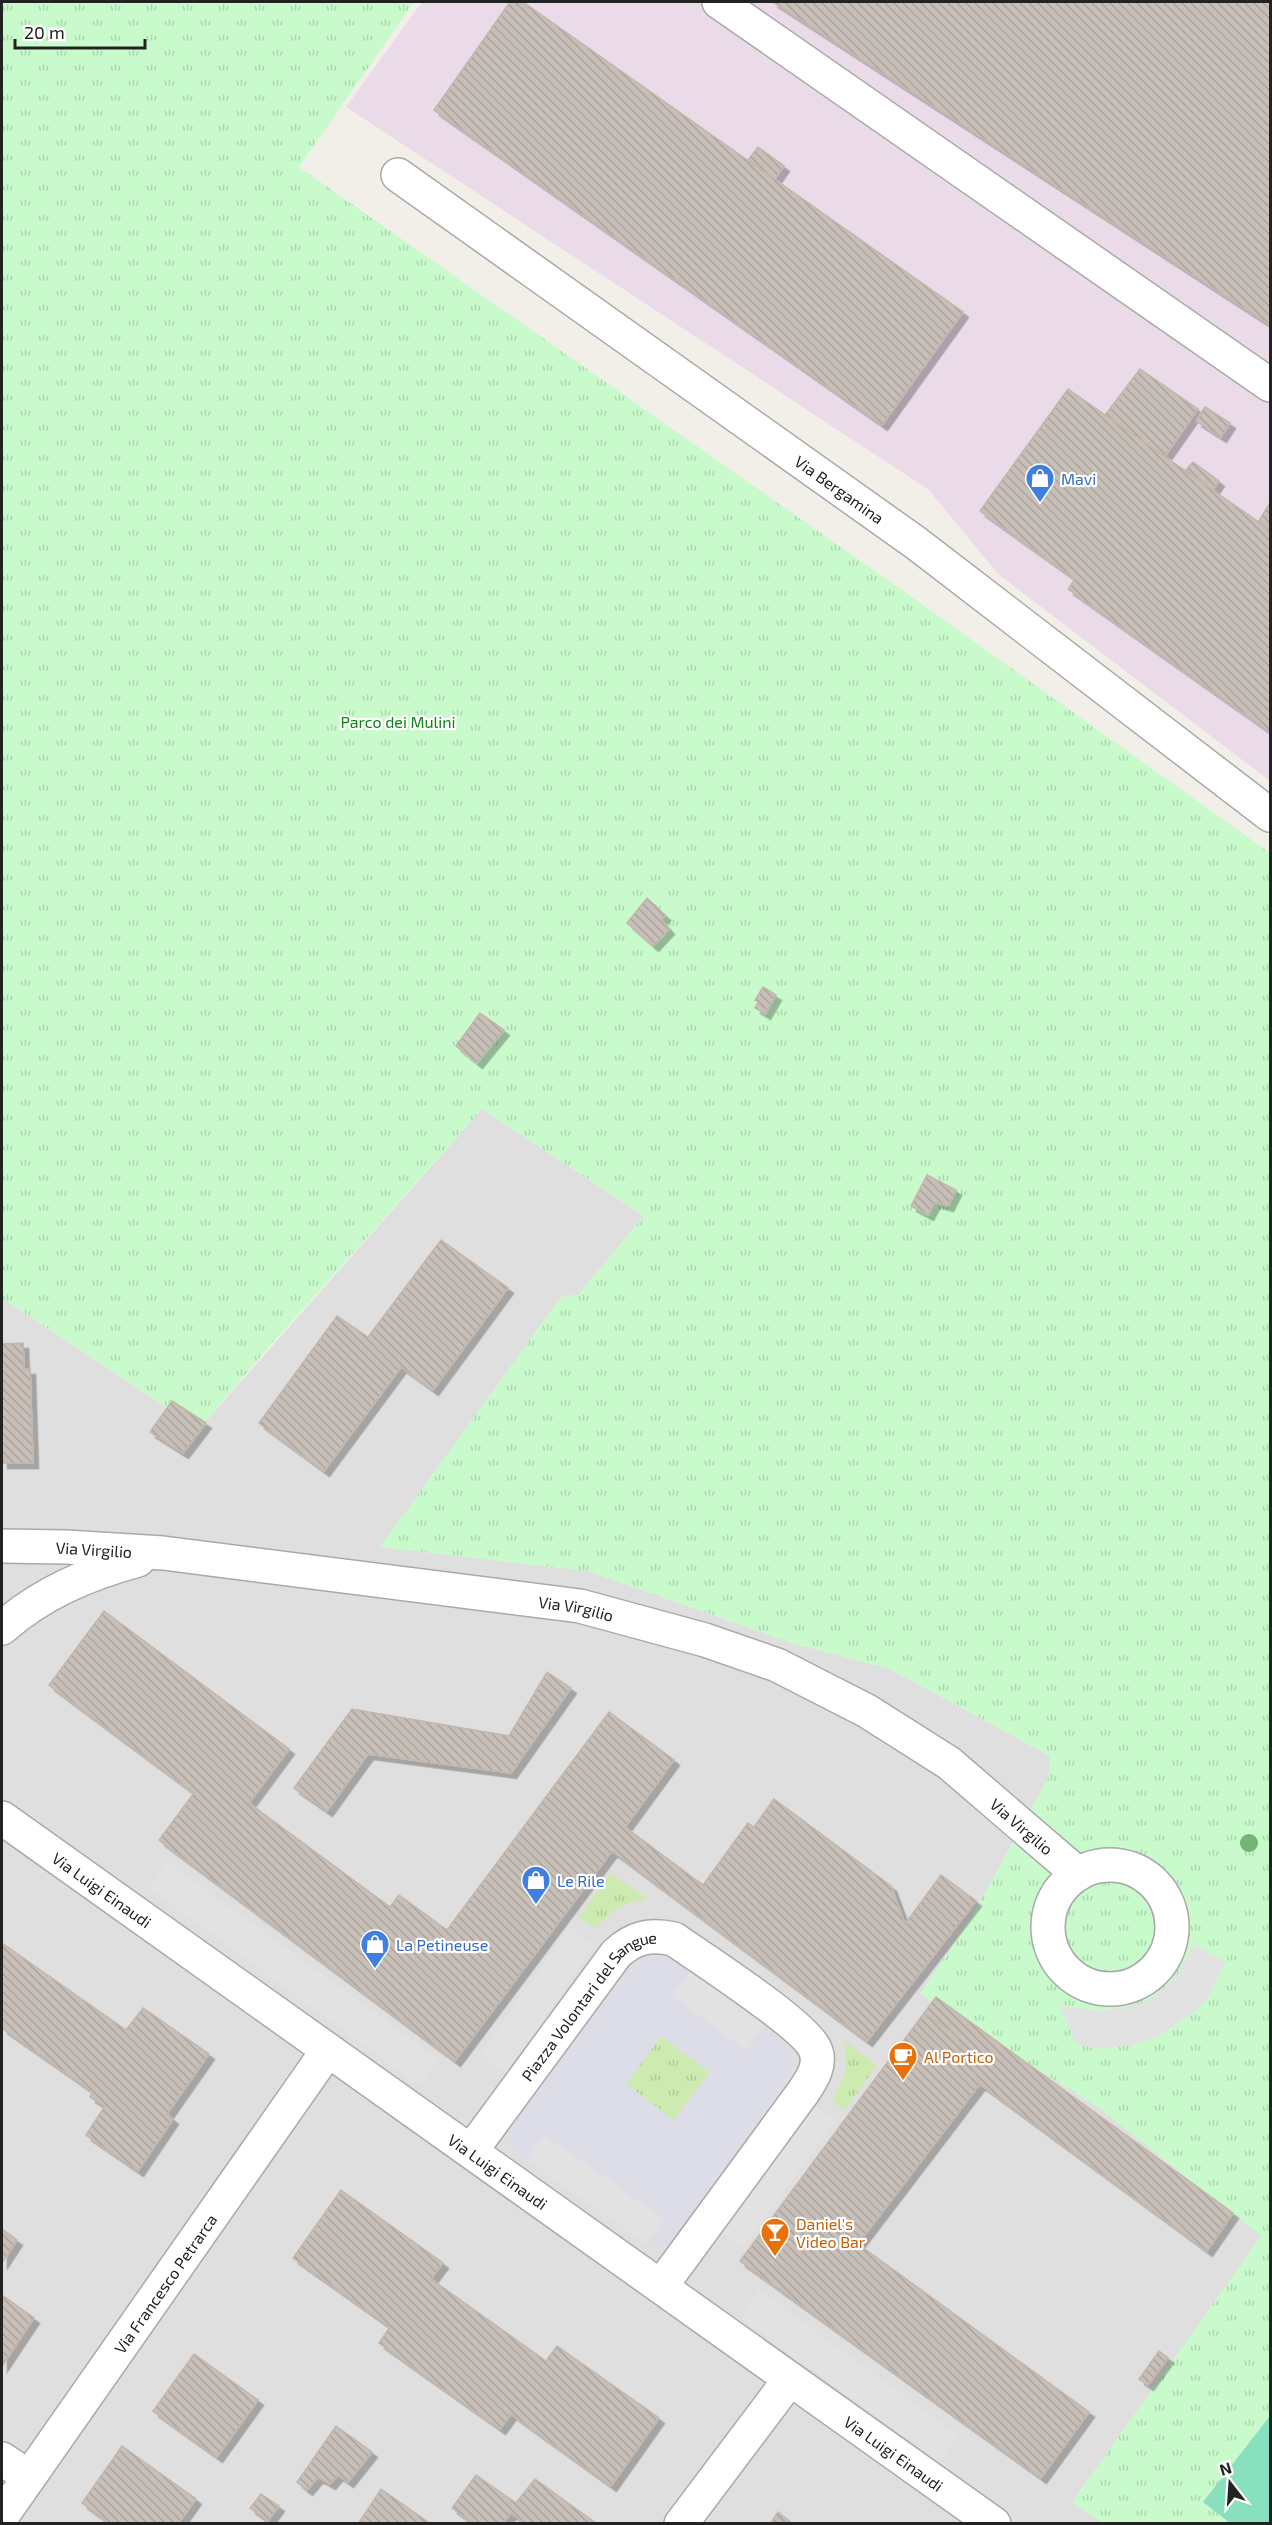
<svg xmlns="http://www.w3.org/2000/svg" width="1272" height="2525" font-family="'Exo 2',sans-serif">
<style>
.residential{fill:#e0dfdf}
.industrial{fill:#ebdbe8}
.grass{fill:url(#grass-tufts)}
.park{fill:url(#park-tufts)}
.pitch{fill:#88e0be}
.parking{fill:#e2e2e2}
.plaza{fill:#dddde8;fill-rule:evenodd}
.building{fill:url(#building-back-hatch);stroke:#c4b6ab;stroke-width:1.5;filter:url(#shadow)}
.lines{fill:none;stroke-linecap:round;stroke-linejoin:round}
.minor-casing{stroke:#a9a9a9;stroke-width:36}
.minor{stroke:#fff;stroke-width:33}
.tree{fill:#74b475}
.labels{text-anchor:middle;dominant-baseline:central;stroke-width:4.5;stroke-linejoin:round;paint-order:stroke}
.shop-label{font-size:16px;fill:#366cbe;stroke:#fff;text-anchor:start}
.street-label{font-size:16px;fill:#222;stroke:#fff}
.park-label{font-size:16px;fill:#0c8416;stroke:#fff}
.food-label{font-size:16px;fill:#c56008;stroke:#fff;text-anchor:start}
</style>
<defs>
<pattern id="grass-tufts" width="24" height="20" patternUnits="userSpaceOnUse" patternTransform="scale(1.5)"><rect width="24" height="20" fill="#cdebb0"/><path d="M3 7l-1-3M5 7V3M7 7l1-3M15 17l-1-3M17 17v-4M19 17l1-3" fill="none" stroke="#b0c997"/></pattern>
<pattern id="park-tufts" width="24" height="20" patternUnits="userSpaceOnUse" patternTransform="scale(1.5)"><rect width="24" height="20" fill="#c8facc"/><path d="M3 7l-1-3M5 7V3M7 7l1-3M15 17l-1-3M17 17v-4M19 17l1-3" fill="none" stroke="#acd6af"/></pattern>
<pattern id="building-back-hatch" width="6" height="6" patternUnits="userSpaceOnUse" patternTransform="scale(1.5)"><rect width="6" height="6" fill="#c7bfb8"/><path d="M-1 5l2 2M0 0l6 6M5-1l2 2" fill="none" stroke="#aba49e"/></pattern>
<filter id="shadow"><feDropShadow dx="5.5" dy="5.5" stdDeviation="0" flood-color="#0004"/></filter>
</defs>
<rect width="100%" height="100%" fill="#f2efe9"/>
<!-- residential -->
<path class="residential" d="M482,1109L644,1216L578,1295L562,1297L558,1301L381,1547L588,1571L792,1643L890,1669L1050,1756L1270,2221L1110,2523H2V1298L199,1429Z"/>
<!-- industrial -->
<path class="industrial" d="M422,2H1270V781L998,574L929,490L346,107Z"/>
<!-- grass -->
<path class="grass" d="M611,1873L648,1899L629,1903L611,1912L596,1929L579,1917Z
M661,2036L710,2072L674,2120L626,2084Z
M846,2042L877,2065L845,2110L832,2101L845,2074Z"/>
<!-- park -->
<path class="park" d="M2,2H414L299,167L902,590L1270,853V2523H1103L1072,2502L1261,2236L1099,2108L920,1994L971,1918L1048,1778L1050,1756L890,1669L792,1643L588,1571L380,1547L558,1301L562,1297L578,1295L644,1216L482,1109L268,1348L199,1429L2,1298Z"/>
<!-- pitch -->
<path class="pitch" d="M1270,2416V2523H1230L1203,2502Z"/>
<!-- parking -->
<path class="parking" d="M168,1862L439,2060L419,2086L149,1888Z
M569,1927L595,1945L506,2073L480,2055Z
M1194,1944L1226,1962L1206,2000L1194,2012L1158,2037L1134,2045L1102,2049L1077,2045L1059,2006L1103,2011L1143,2003L1160,1992L1177,1975Z
M690,1971L765,2026L746,2050L672,1996Z
M815,2105L836,2121L742,2248L722,2233Z
M544,2135L664,2219L647,2244L526,2160Z
M759,2290L959,2436L940,2462L739,2317Z"/>
<!-- plaza -->
<path class="plaza" d="M652,1954L669,1957L690,1971L672,1996L746,2050L765,2026L781,2039L791,2061L792,2068L784,2086L673,2243L661,2248L647,2244L664,2218L544,2135L526,2160L514,2150L508,2137L514,2121L631,1967L644,1957ZM661,2036L710,2072L674,2120L626,2084Z"/>
<!-- building -->
<path class="building" d="M510,2H523L963,312L882,425L434,110Z
M773,2H1270V325Z
M758,147L784,166L775,179L748,160Z
M1140,369L1198,409L1165,456L1105,415Z
M1068,389L1270,530V732L1068,589L1075,579L980,511Z
M1205,407L1230,423L1221,437L1196,421Z
M1193,462L1219,481L1213,490L1186,470Z
M1270,503V530L1258,522Z
M647,898L665,915L661,920L669,929L653,946L627,923Z
M763,987L776,995L765,1014L755,1008L758,1002L755,1000Z
M480,1013L504,1030L477,1063L456,1046Z
M927,1175L956,1190L948,1206L935,1202L928,1215L911,1206Z
M441,1240L508,1288L433,1390L401,1367L324,1471L259,1423L337,1316L368,1337Z
M23,1343L24,1369H30L33,1463H2V1344Z
M172,1401L206,1423L183,1453L150,1432Z
M104,1611L289,1749L249,1803L390,1907L399,1895L447,1930L609,1712L674,1760L625,1827L703,1885L748,1823L754,1827L774,1799L891,1886L905,1924L941,1875L976,1901L867,2041L612,1851L455,2061L159,1840L194,1793L49,1685Z
M547,1672L571,1688L511,1773L368,1754L327,1811L294,1788L352,1709L509,1736Z
M2,1943L126,2030L143,2008L209,2054L167,2114L173,2119L138,2171L86,2135L105,2106L90,2097L93,2092L2,2028Z
M936,1997L1233,2213L1207,2251L980,2084L956,2035L924,2013Z
M924,2013L956,2035L980,2084L858,2244L1089,2412L1041,2478L740,2261Z
M341,2190L443,2263L431,2279L546,2361L557,2346L659,2418L611,2486L511,2414L500,2429L379,2343L390,2327L293,2258Z
M2,2229L17,2240L2,2263Z
M2,2295L34,2318L2,2366Z
M1159,2351L1168,2358L1148,2385L1139,2379Z
M194,2354L258,2400L217,2457L153,2411Z
M336,2426L372,2452L348,2482L338,2475L330,2484L318,2477L307,2490L297,2482Z
M122,2446L196,2499L178,2524H111L82,2503Z
M476,2475L516,2503L535,2479L597,2524H526L511,2513L503,2524H474L452,2508Z
M381,2489L431,2524H358Z
M261,2494L279,2506L268,2521L250,2508Z
M778,2512L793,2524H770Z"/>
<g class="lines">
<!-- minor casing -->
<g class="minor-casing">
<g id="minor">
<path d="M719,2L1270,385"/>
<path id="s1" d="M398,175L916,543L1270,815"/>
<path id="s2" d="M2,1546L66,1547L163,1553L580,1606L705,1640L777,1665L867,1711L949,1763L1078,1874"/>
<path d="M2,1628C42,1593 87,1574 138,1560"/>
<path id="s3" d="M2,1818L994,2524"/>
<circle cx="1110" cy="1927" r="62"/>
<path id="s4" d="M471,2151L616,1954C634,1937 650,1934 674,1939C702,1959 804,2024 815,2049C822,2064 812,2079 804,2091L661,2286"/>
<path d="M2,2459L29,2477"/>
<path id="s5" d="M2,2516L328,2050"/>
<path d="M681,2524L790,2379"/>
</g>
</g>
<!-- minor -->
<use href="#minor" class="minor"/>
</g>
<!-- trees -->
<circle class="tree" cx="1249" cy="1843" r="9"/>
<!-- icons -->
<defs>
<g id="shop-pin" transform="scale(1.5)"><path d="M0 17L-7.5 6A9.5 9.5 0 1 1 7.5 6Z" fill="#3f7fe0" stroke="#fff"/><path d="M-5-2.5h2.3a2.7 3.5 0 0 1 5.4 0H5L5.5 6h-11ZM-1.5-2.5h3a1.5 2.3 0 0 0-3 0Z" fill="#fff"/></g>
<g id="cafe-pin" transform="scale(1.5)"><path d="M0 17L-7.5 6A9.5 9.5 0 1 1 7.5 6Z" fill="#e8710a" stroke="#fff"/><path d="M-5.5-4.5H6V0H3Q3 3.5 0 3.5H-2.5Q-5.5 3.5-5.5 0ZM3-3.2v2h1.7v-2ZM-6 4.5H4V6H-6Z" fill="#fff"/></g>
<g id="bar-pin" transform="scale(1.5)"><path d="M0 17L-7.5 6A9.5 9.5 0 1 1 7.5 6Z" fill="#e8710a" stroke="#fff"/><path d="M-6-5H6L.8 .8V4.5H3.5V6h-7V4.5H-.8V.8Z" fill="#fff"/></g>
</defs>
<g fill-rule="evenodd">
<use href="#shop-pin" x="1040" y="478"/>
<use href="#shop-pin" x="536" y="1880"/>
<use href="#shop-pin" x="375" y="1944"/>
<use href="#cafe-pin" x="903" y="2056"/>
<use href="#bar-pin" x="775" y="2232"/>
</g>
<g class="labels">
<!-- shop labels -->
<g class="shop-label">
<text x="1061" y="478">Mavi</text>
<text x="557" y="1880">Le Rile</text>
<text x="396" y="1944">La Petineuse</text>
</g>
<!-- street labels -->
<g class="street-label">
<text stroke="none"><textPath href="#s1" startOffset="542">Via Bergamina</textPath></text>
<text stroke="none"><textPath href="#s2" startOffset="92">Via Virgilio</textPath></text>
<text stroke="none"><textPath href="#s2" startOffset="578">Via Virgilio</textPath></text>
<text stroke="none"><textPath href="#s2" startOffset="1082">Via Virgilio</textPath></text>
<text stroke="none"><textPath href="#s3" startOffset="123">Via Luigi Einaudi</textPath></text>
<text stroke="none"><textPath href="#s4" startOffset="190">Piazza Volontari del Sangue</textPath></text>
<text stroke="none"><textPath href="#s3" startOffset="609">Via Luigi Einaudi</textPath></text>
<text stroke="none"><textPath href="#s5" startOffset="284">Via Francesco Petrarca</textPath></text>
<text stroke="none"><textPath href="#s3" startOffset="1095">Via Luigi Einaudi</textPath></text>
</g>
<!-- park labels -->
<g class="park-label">
<text x="398" y="721">Parco dei Mulini</text>
</g>
<!-- food labels -->
<g class="food-label">
<text x="924" y="2056">Al Portico</text>
<text x="796" y="2223">Daniel's<tspan x="796" dy="18">Video Bar</tspan></text>
</g>
</g>
<!-- border -->
<rect width="1272" height="2525" fill="none" stroke="#222222" stroke-width="6"/>
<!-- north arrow -->
<g transform="translate(1230 2483) rotate(343)" stroke="#ffffff" stroke-width="4.5" paint-order="stroke">
<path d="M0-4.5L10 22L0 15L-10 22Z" fill="#222222"/>
<text y="-9" font-size="16" font-weight="bold" text-anchor="middle" fill="#222222">N</text>
</g>
<!-- scale -->
<path d="M15 39v9h130v-9" fill="none" stroke="#222222" stroke-width="3"/>
<text x="24" y="39" font-size="18" fill="#222222" stroke="#ffffff" stroke-width="4.5" paint-order="stroke">20 m</text>
</svg>
